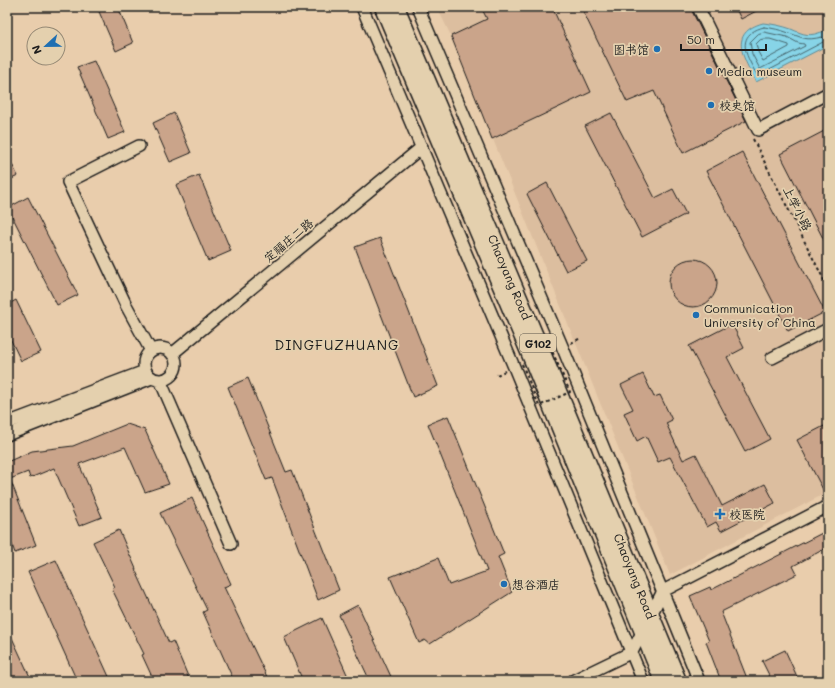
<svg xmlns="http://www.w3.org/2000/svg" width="835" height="688" font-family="Mali,'LXGW WenKai TC',sans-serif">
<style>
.built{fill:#dcbe9f}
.water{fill:#87d4e7;stroke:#5c8a96}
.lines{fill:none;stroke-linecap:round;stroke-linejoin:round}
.shore{stroke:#47666d;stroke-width:1}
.building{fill:#caa48a;stroke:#1c1c1c}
.minor-casing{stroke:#1c1c1c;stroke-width:14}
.highway-casing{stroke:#1c1c1c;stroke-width:19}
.path{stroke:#1c1c1c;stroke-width:2;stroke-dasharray:3 3;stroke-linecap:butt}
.minor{stroke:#e4d0ae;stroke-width:11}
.highway{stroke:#e4d0ae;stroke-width:16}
.path-bridge{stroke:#1c1c1c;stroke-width:2;stroke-dasharray:3 3;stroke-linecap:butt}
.poi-dot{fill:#1f6fb2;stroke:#e4d0ae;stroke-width:1.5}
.labels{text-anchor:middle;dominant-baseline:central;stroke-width:3.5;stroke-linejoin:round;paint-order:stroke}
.shield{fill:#e4d0ae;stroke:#585248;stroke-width:1}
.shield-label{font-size:11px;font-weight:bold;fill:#1c1c1c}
.poi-label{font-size:12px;fill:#1c1c1c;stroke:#e4d0ae;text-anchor:start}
.street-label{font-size:12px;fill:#1c1c1c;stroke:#e4d0ae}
.quarter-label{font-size:14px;letter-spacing:1px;fill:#1c1c1c;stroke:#e4d0ae}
</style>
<rect width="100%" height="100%" fill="#e9cdac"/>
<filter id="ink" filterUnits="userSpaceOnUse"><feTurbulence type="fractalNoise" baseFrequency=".025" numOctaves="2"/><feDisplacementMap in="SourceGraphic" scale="8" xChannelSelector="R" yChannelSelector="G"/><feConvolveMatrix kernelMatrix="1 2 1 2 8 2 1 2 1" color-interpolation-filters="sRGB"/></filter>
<g filter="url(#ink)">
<!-- built -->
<path class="built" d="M437,7H828V492L670,575L451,36Z"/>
<!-- water -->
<path class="water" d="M763,23C773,24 783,26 791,29C805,35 809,37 824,31L828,39V45L756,82C744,59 727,33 763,23Z"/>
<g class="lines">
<!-- shore -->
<path class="shore" d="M764,27C772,28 781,30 789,33C804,38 805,41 822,37L825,41L758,76C755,72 752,66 750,62C741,44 744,32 764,27Z
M764,32L787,37L798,43L804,44L805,46L760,69L752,54L750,42L758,34Z
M764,39H770L789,45V47L763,61L758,52L756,44L760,40Z"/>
</g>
<!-- building -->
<path class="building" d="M97,7H118L133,43L116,51Z
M481,7H552L591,92L492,139L451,36L487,19Z
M581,7H690L746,121L683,153L654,91L627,102Z
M735,7H764L741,19Z
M94,61L125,132L108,139L77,67Z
M174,113L191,153L170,162L153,123Z
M611,113L655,198L673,189L686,214L642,237L585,126Z
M828,129V248L780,154Z
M742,152L825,312L788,331L706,171Z
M7,155L18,176L7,181Z
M199,175L231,251L208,261L176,185Z
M547,183L587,261L566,271L527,194Z
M28,197L78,295L57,305L8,208Z
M380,238L438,386L413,397L355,247Z
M669 283a24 24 0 1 1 48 0a24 24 0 1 1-48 0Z
M16,300L41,352L21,361L7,332V305Z
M732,324L744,348L727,357L770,439L745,452L689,346Z
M643,374L654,397L660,395L672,420L666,423L683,460L696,454L722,506L765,484L775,503L721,531L716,522L707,527L670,457L658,462L646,436L637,441L624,413L633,409L621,385Z
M248,378L286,472L292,470L339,590L318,600L272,478L266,480L228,387Z
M448,416L504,554L498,557L512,592L430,644L425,640L419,643L390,577L438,558L449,585L487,571L428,424Z
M127,424L145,430L169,484L145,492L125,447L79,464L102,517L79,526L54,468L30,478L28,472L10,479L36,545L15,553L7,531V462L32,451L73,446Z
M828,424V499L797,440Z
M192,498L231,584L224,587L269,681H234L203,612L207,610L160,513Z
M119,530L136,569H135L169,643L173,641L190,681H154L142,655L144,654L112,589L115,587L93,542Z
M828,530V547L793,566L797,574L721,612L748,681H721L706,642L709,641L690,596L710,587L711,590Z
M56,560L111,681H77L28,572Z
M358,605L393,681H370L339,615Z
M322,618L350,681H303L284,637Z
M7,627L32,681H7Z
M785,650L799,681H772L762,661Z"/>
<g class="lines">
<!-- minor casing -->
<g class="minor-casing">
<path id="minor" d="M362,7L514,367L643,681
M418,7L562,346L699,681
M698,7L758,130L828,93
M139,146L68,182L126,305L151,351
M144 364a16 16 0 1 1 32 0a16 16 0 1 1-32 0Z
M172,354L422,147
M772,358L828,329
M160,380L231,544
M7,423L145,371
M7,435L152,378
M572,681L632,652L663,591L828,506"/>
</g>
<!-- highway casing -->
<g class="highway-casing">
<path id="highway" d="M383,7L532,359L663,681
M396,7L543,355L678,681"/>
</g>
<!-- path -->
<path class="path" d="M753,139L828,288
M571,343L581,338
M497,375L505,371"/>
<!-- minor -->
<use href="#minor" class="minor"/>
<!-- highway -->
<use href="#highway" class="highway"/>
<!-- path-bridge -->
<path class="path-bridge" d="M522,364L539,406L570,392L552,351"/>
</g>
</g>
<!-- markers -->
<g class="poi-dot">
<circle cx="657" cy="49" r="4"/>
<circle cx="709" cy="71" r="4"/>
<circle cx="711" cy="105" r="4"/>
<circle cx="696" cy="315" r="4"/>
<path d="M718 508h4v4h4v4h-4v4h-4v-4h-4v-4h4z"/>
<circle cx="504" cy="584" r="4"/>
</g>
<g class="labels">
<!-- shield labels -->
<rect class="shield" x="520" y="334" width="36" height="18" rx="3"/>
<g class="shield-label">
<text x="538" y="343">G102</text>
</g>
<!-- poi labels -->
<g class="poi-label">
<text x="649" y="49" text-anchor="end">图书馆</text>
<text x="717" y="71">Media museum</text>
<text x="719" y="105">校史馆</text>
<text x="704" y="308">Communication<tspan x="704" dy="14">University of China</tspan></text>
<text x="729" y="514">校医院</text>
<text x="512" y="584">想谷酒店</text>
</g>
<!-- street labels -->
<g class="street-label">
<text transform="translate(798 208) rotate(63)">上学小路</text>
<text transform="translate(288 240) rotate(-40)">定福庄二路</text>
<text transform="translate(510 277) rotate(67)">Chaoyang Road</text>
<text transform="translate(635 576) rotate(68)">Chaoyang Road</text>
</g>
<!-- quarter labels -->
<g class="quarter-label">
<text x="337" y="344">DINGFUZHUANG</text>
</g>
</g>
<!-- margin -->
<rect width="835" height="688" fill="none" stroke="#e4d0ae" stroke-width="24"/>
<rect x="12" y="12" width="811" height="664" fill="none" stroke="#1c1c1c" stroke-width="1.5" filter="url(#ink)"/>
<!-- north arrow -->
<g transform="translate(46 46) rotate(248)"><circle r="19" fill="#e4d0ae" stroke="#948874"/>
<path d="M0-3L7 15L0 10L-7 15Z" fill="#1f6fb2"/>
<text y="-6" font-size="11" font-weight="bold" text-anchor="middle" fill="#1c1c1c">N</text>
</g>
<!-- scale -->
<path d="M681 44v6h85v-6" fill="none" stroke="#1c1c1c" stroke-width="2"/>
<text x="687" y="44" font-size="12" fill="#1c1c1c" stroke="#e4d0ae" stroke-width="3" paint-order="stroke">50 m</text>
</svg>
